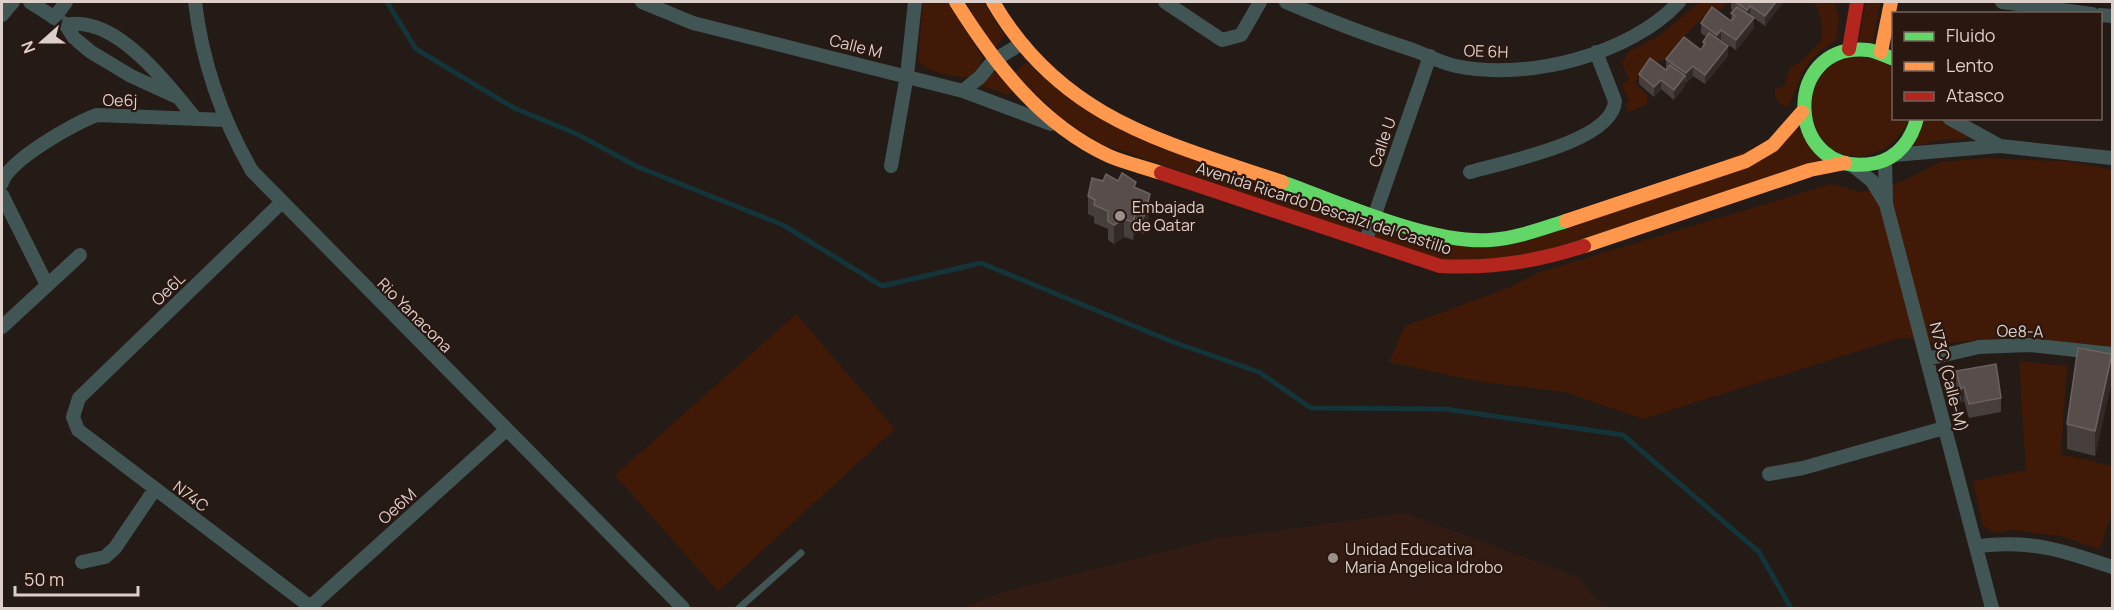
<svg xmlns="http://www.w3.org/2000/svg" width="2114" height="610" font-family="Manrope,sans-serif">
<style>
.built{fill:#321b12}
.green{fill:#411a07}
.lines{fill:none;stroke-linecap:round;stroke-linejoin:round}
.stream{stroke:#133438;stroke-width:5}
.lane{stroke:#415555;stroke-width:7}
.street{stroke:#415555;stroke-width:14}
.fast{stroke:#63d668;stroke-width:14}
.slow{stroke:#ff974d;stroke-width:14}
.jam{stroke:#b3261e;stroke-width:14}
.wall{fill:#473f3c}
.shaded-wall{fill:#322a26}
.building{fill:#574e4b;stroke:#6c625f;stroke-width:1.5}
.poi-dot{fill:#9c908b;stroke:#2a1810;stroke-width:2}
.labels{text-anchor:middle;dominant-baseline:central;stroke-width:4.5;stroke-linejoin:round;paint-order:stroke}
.street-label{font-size:16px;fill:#ddcfca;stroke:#2a1810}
.poi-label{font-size:16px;fill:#ddcfca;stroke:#2a1810;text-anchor:start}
</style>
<rect width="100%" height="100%" fill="#241a16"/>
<!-- built -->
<path class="built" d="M1406,513L1578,577L1604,608H965L999,593L1215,539Z"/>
<!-- green -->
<path class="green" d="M923,2H948L982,56L979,69L972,77C956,78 928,73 918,60Z
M966,2H983L1005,36L994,49Z
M1700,2H1727L1723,8L1708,13L1684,36L1667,59L1645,65L1635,83L1647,95V104L1628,112L1626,106L1629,101L1622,84L1629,80L1622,63L1628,52L1659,36Z
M1813,2H1834L1839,16L1836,41C1802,59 1803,75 1789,106L1780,105L1775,96V89L1784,86L1790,67L1799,63L1822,40V24L1816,4Z
M1866,2H1880L1873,42H1858Z
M1852,55L1884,61L1893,69L1894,118L1909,119C1887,168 1827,171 1810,117C1808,111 1811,101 1812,95C1813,86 1816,76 1823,70C1830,64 1843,60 1852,55Z
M1027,62L1059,91L1362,217L1357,232L1099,143L1059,116L1015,73Z
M994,70L1013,91L1008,95L980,85Z
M1923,119H1937L1970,138L1941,140L1910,147Z
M1799,129L1832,163L1505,262L1441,260L1373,237L1379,223L1527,241Z
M1987,158L2073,162L2112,170V348L2018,336L1939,344L1903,337L1643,419L1565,392L1481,382L1389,362L1405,326L1508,288L1537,273L1831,184L1861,192L1901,182L1941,162Z
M796,314L895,429L718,591L615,475Z
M2019,361L2067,366L2061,454L2112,466V510L2100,549L2061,536L2013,530L1995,533L1983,526L1973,481L2026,470Z"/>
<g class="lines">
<!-- stream -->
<path class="stream" d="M387,2L416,49L514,108L577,134L638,167L783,225L882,286L981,263L1173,342L1259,372L1311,408L1445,409L1623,435L1759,552L1791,608"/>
<!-- lane -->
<path class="lane" d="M739,608L801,553"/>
<!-- street -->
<path class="street" d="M30,2L66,25L74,38L91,52L131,76L179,98
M195,2C202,61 222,119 252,171L683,608
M642,2L693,23L963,91L1051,124
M1165,2L1222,40L1241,35L1260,2
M1286,2C1327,20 1370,36 1413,50C1427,55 1441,63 1456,66C1527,81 1630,55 1679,2
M2002,2L2092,14
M2,15L13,2
M2100,15L2112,16
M54,18L66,2
M66,25C115,14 168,84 195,118
M963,91L980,77L994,60L1021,44
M1949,118L1998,145
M1893,155L2000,146L2112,158
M1885,160L1886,202
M1852,165L1872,181L1886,204L1992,608
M891,166L907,75L915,2
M1470,172C1503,162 1613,142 1615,101L1596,52
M2,183C7,161 76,122 97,115L225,120
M2,195L47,285
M281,203L79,398L73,417L78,430L86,436L312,608
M1366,240L1430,56
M2,327L80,255
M1927,359L1979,347L2029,345L2112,354
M1769,474L1803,468L1944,428
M1978,546C2033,540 2062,550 2112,567
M82,562L105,557L115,548L155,489
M310,607L506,430"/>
<!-- fast -->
<path class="fast" d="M1894,59C1886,56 1876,51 1868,50C1779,41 1785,182 1876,163C1898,158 1912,139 1917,118
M1282,182C1341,203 1429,244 1490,240C1517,238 1541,229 1566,221"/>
<!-- slow -->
<path class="slow" d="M956,2C995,64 1040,124 1109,156C1125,163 1144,167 1161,173
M993,2C1061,119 1164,142 1282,182
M1881,52L1891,2
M1566,221L1746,161L1773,145L1802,112
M1584,246L1810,170L1845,163"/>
<!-- jam -->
<path class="jam" d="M1849,49L1857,2
M1161,173L1440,266C1491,269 1536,262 1584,246"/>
</g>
<!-- wall -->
<path class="wall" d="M1731,2H1783L1765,26L1754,18V28L1736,50L1721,40L1720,41L1728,56L1705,84L1693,76L1686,83L1685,81V86L1674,100L1661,89L1654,97L1639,84V74L1666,70V59L1701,50L1703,47V42L1706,37L1701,33V23L1731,21V13L1733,10L1731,9Z
M1103,181H1118L1136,188L1150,212L1144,234L1136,231L1133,240L1124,237L1114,244L1108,240V229L1094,223V217L1088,214V196Z
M1956,371L2001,398V412L1969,418L1964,401L1961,403L1956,385Z
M2112,379L2095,456L2067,449V424Z"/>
<!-- shaded-wall -->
<path class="shaded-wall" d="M1776,2H1783L1765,26V16Z
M1750,6V16L1747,20V10Z
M1754,18V28L1736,50V40Z
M1721,30V40L1717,44V35Z
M1728,46V56L1705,84V75Z
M1693,66V76L1686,83V73Z
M1685,76V86L1674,100V90Z
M1661,80V89L1654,97V87Z
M1150,194V212L1144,234V216Z
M1136,213V231L1133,240V222Z
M1124,219V237L1114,244V225Z
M2112,354V379L2095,456V431Z
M1964,387V401L1961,403V389Z"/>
<!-- building -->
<path class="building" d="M1735,2H1776L1765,16L1750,6L1747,10Z
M1712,7L1731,21L1735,16L1731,13L1737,7L1754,18L1736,40L1721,30L1717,35L1701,23Z
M1709,33L1728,46L1705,75L1693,66L1686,73L1666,59L1684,37L1701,50L1705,43L1703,42Z
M1650,58L1666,70L1670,65L1685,76L1674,90L1661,80L1654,87L1639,74Z
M1122,173L1136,182L1134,187L1150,194L1144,216L1136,213L1133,222L1124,219L1114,225L1108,221V211L1094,205L1095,200L1088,196L1092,178L1103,181L1106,174L1118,181Z
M2078,348L2112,354L2095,431L2067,424Z
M1996,364L2001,398L1969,404L1964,387L1961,389L1956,371Z"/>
<!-- markers -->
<g class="poi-dot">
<circle cx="1120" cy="216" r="6"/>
<circle cx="1333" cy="558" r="6"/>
</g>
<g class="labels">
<!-- street labels -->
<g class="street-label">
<text transform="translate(856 46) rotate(14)">Calle M</text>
<text transform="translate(1486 51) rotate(2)">OE 6H</text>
<text transform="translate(120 100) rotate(1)">Oe6j</text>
<text transform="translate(1382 142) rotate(-71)">Calle U</text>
<text transform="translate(1324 208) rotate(18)">Avenida Ricardo Descalzi del Castillo</text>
<text transform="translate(168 289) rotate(-44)">Oe6L</text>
<text transform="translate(415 315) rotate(45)">Rio Yanacona</text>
<text transform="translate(2020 331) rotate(1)">Oe8-A</text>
<text transform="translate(1949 377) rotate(76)">N73C (Calle-M)</text>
<text transform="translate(191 496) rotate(37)">N74C</text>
<text transform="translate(397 506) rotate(-42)">Oe6M</text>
</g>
<!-- poi labels -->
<g class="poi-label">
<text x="1132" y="207">Embajada<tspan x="1132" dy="18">de Qatar</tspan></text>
<text x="1345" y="549">Unidad Educativa<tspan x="1345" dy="18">Maria Angelica Idrobo</tspan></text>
</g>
</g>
<!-- border -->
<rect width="2114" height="610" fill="none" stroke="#ddcfca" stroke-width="6"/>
<!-- legend -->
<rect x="1892" y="12" width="210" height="108" fill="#2a1810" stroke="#72615a" stroke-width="1.5"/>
<rect x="1904" y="32" width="30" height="9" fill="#63d668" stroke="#72615a" stroke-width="1.5"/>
<text x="1946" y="42" font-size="18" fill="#ddcfca">Fluido</text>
<rect x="1904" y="62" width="30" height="9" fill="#ff974d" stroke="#72615a" stroke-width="1.5"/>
<text x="1946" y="72" font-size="18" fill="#ddcfca">Lento</text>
<rect x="1904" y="92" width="30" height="9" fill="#b3261e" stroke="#72615a" stroke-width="1.5"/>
<text x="1946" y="102" font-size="18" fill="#ddcfca">Atasco</text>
<!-- north arrow -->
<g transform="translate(42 42) rotate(249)" stroke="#2a1810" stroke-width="4.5" paint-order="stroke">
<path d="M0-4.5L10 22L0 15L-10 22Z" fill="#ddcfca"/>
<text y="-9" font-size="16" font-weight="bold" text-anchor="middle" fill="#ddcfca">N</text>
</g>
<!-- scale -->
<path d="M15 586v9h123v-9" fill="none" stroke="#ddcfca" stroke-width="3"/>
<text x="24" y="586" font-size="18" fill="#ddcfca" stroke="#2a1810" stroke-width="4.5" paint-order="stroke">50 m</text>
</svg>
